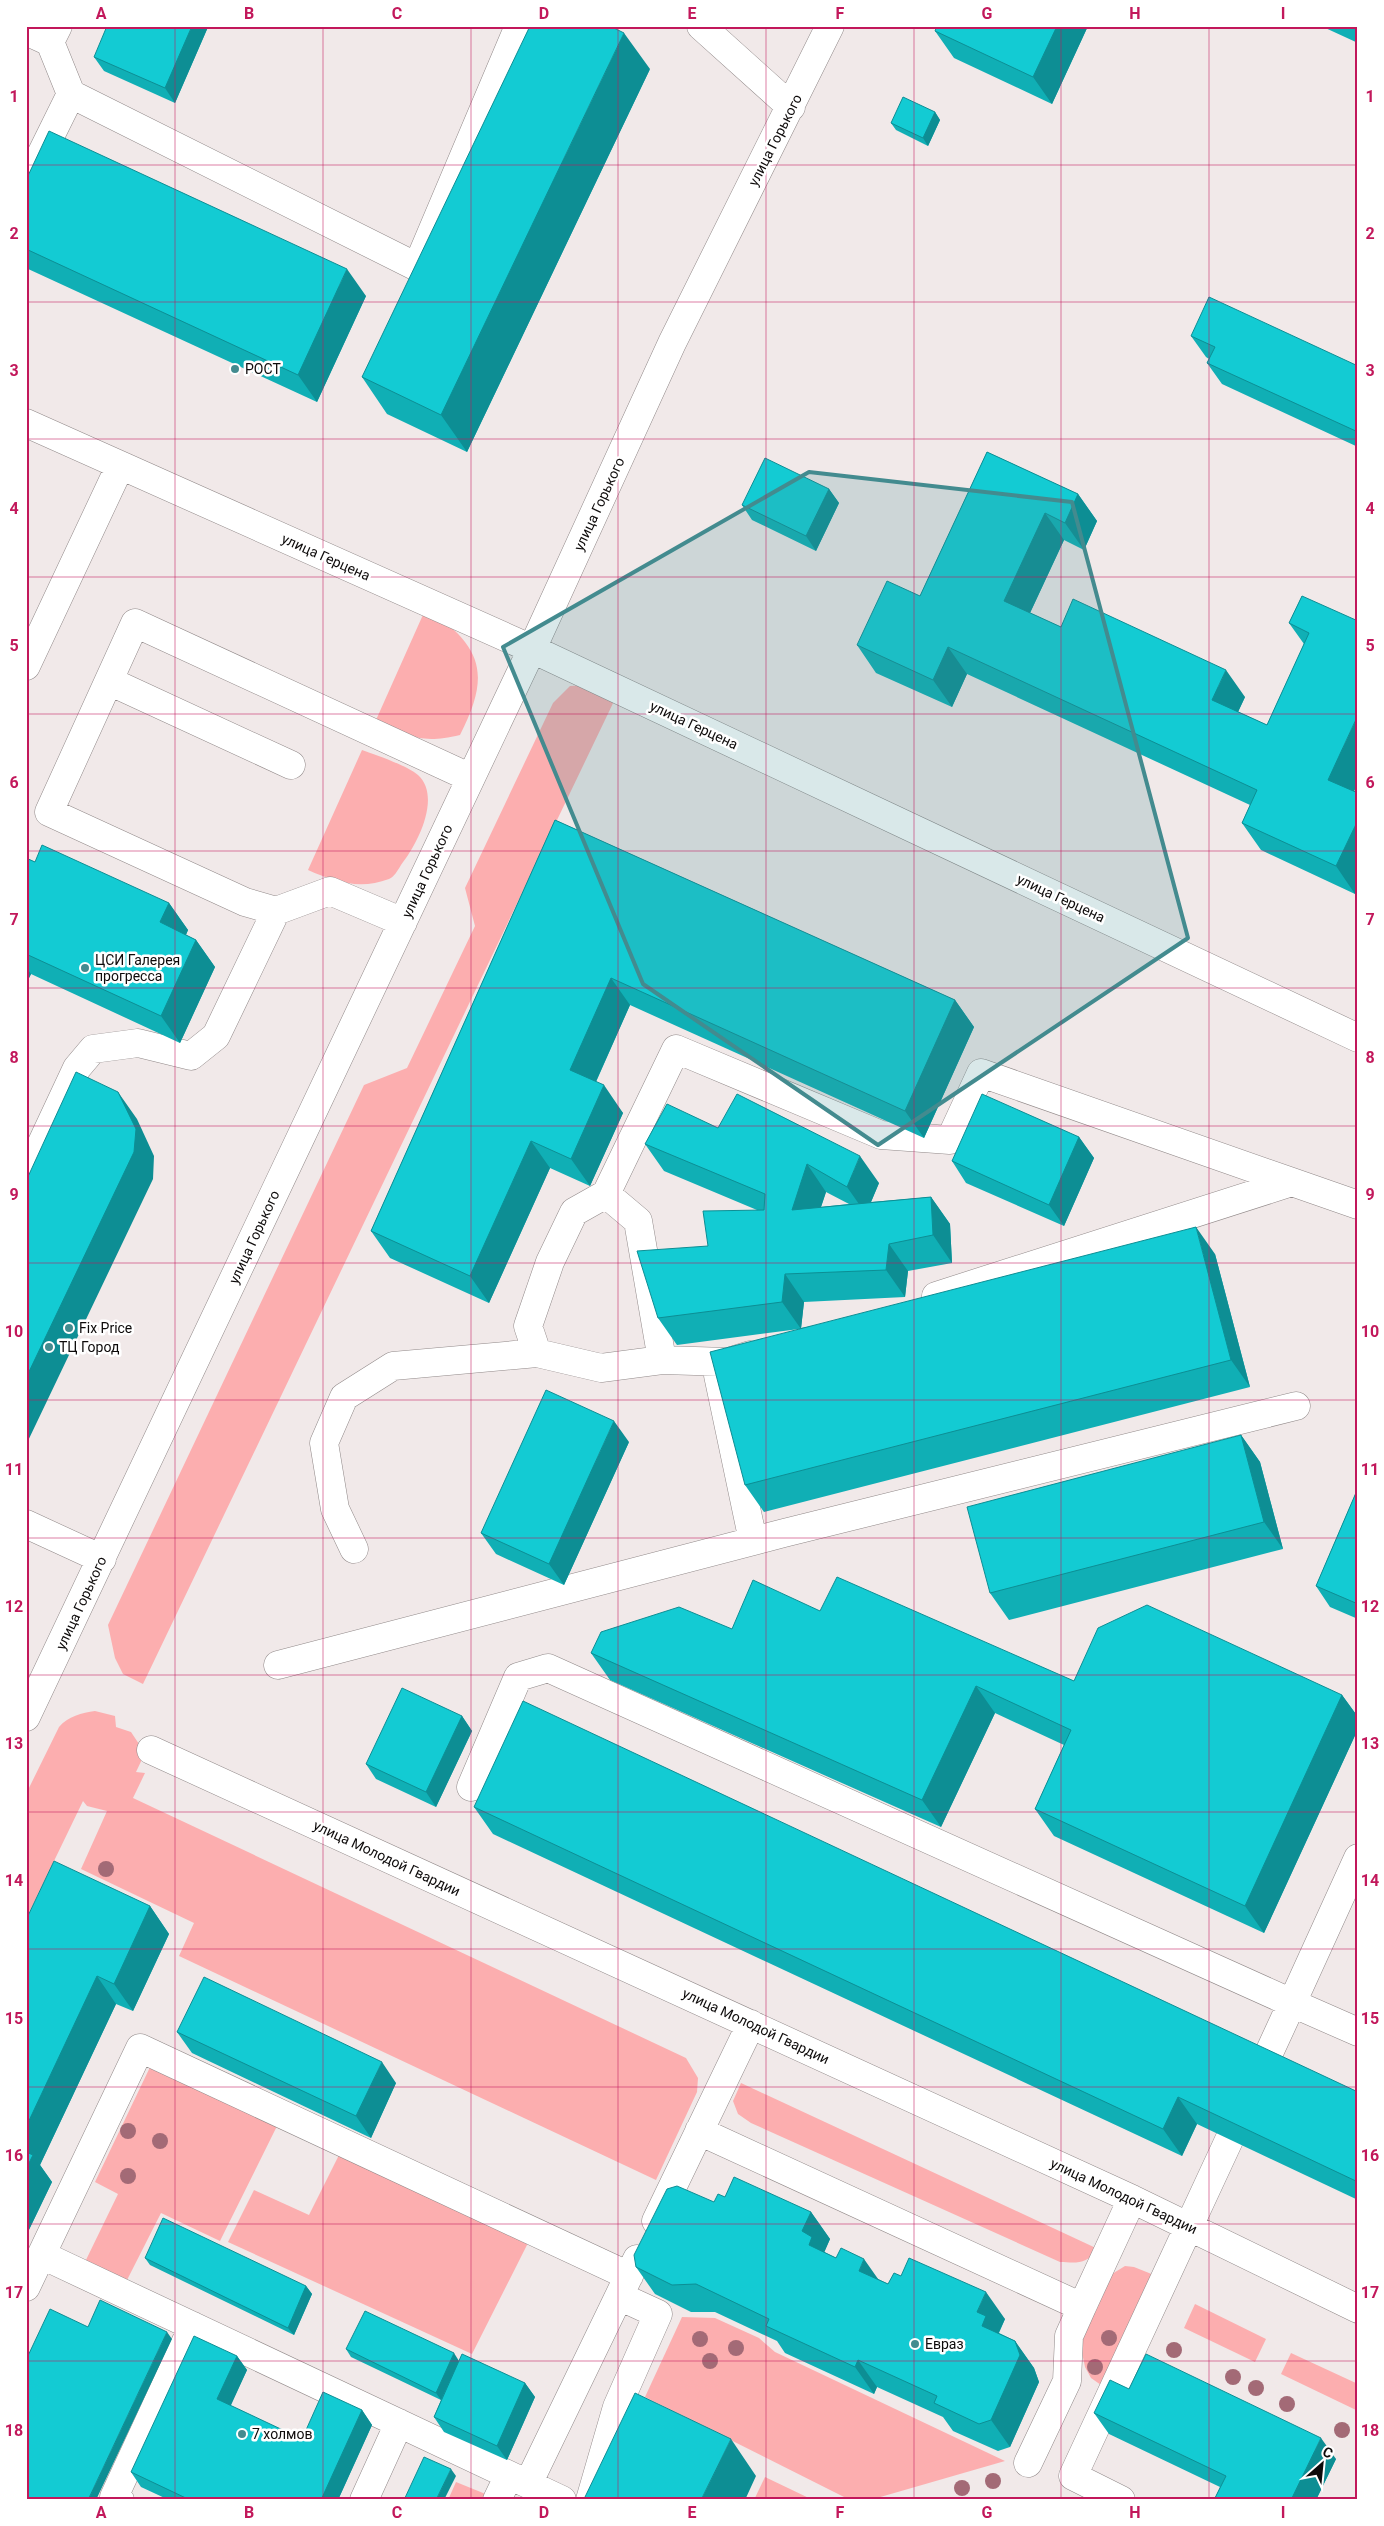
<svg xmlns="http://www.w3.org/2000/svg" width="1384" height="2526" font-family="Roboto,sans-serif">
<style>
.green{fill:#fcaeaf}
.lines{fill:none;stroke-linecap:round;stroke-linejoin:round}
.minor-casing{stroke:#918989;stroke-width:29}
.minor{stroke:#fff;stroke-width:28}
.tree{fill:#a36a76}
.wall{fill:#10afb5;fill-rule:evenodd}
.shaded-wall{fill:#0d8e94}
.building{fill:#13cbd3;stroke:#0d8e94}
.marked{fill:#438b8f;fill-opacity:0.2;stroke:#438b8f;stroke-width:4;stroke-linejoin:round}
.grid{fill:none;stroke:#c2185b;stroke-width:1;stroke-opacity:0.55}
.poi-dot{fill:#438b8f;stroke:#fff;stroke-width:2}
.labels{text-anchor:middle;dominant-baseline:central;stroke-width:5;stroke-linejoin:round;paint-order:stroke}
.street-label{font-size:14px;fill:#0d0a0a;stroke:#fff}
.poi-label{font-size:14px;fill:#0d0a0a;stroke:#fff;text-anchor:start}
.neatline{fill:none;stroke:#c2185b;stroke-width:2}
.grid-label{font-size:16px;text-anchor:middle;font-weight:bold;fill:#c2185b}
</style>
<rect width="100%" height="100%" fill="#f1e9e9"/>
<!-- green -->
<path class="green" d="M426,608C483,647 491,674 460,735C421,744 411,737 376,720Z
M588,685L616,697L143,1684L123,1674L115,1658L108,1625L364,1085L407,1068L475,926L465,888L553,703L570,686Z
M362,750C376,755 408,766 418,775C442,797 417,845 401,865C398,870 394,877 389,879C360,890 335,882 308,870Z
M95,1711L115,1716L116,1727L131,1732L145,1753L136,1772L145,1773L133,1798L686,2058L698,2078L697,2092L656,2180L179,1956L194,1923L81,1869L107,1811L87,1806L83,1801L26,1919V1794L59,1727C68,1716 82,1713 95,1711Z
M152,2063L279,2122L220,2241L161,2213L126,2282L85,2262L118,2194L95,2182Z
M741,2083L1098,2249C1086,2264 1079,2263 1060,2262L751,2123L738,2114L733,2101Z
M340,2153L529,2241L472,2354L228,2242L254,2190L309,2215Z
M1125,2266L1134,2267L1154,2275L1101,2385L1091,2378L1085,2367L1080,2343L1112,2274Z
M1195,2304L1266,2339L1255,2362L1184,2328Z
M682,2317L715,2318L759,2338L775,2352L1005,2461L870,2500H850L645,2397Z
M1291,2353L1358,2384L1356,2410L1281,2374Z
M765,2477L813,2500H754Z
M456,2482L488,2495L486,2500H448Z"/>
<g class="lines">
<!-- minor casing -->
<g class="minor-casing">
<path id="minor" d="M701,26L791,107
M26,31L50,42L58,26
M50,42L71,94L417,267L519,26
M26,185L71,94
M26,423L532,649L1358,1038
M26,666L120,466
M109,681L291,765
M276,911L245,902L49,812L135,623L471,778
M26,1177L77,1068L93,1049L138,1043L191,1056L216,1036L276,911L330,891L403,922
M606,1194L676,1049L881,1135L950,1140L981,1073L1292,1182
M936,1296L1292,1182L1358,1205
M662,1360L638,1221L606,1194L574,1212L550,1262L528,1326L537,1353L601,1368L662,1360L728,1362L750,1355
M718,1375L753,1541
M26,1524L102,1559
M354,1549L335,1509L324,1443L344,1397L393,1366L537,1353
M278,1665L784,1533L1296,1406
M26,1717L532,649L672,343L830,26
M151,1750L1132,2199L1358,2309
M471,1787L518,1677L548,1668L1292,2003L1358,1858
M1263,2066L1292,2003L1358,2032
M699,2131L1082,2307L1132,2199
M656,2221L751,2024
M42,2255L528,2484
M26,2287L140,2048L629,2276
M1028,2463L1067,2381L1069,2336L1082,2307
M120,2500L114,2497L193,2326
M364,2500L399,2423
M497,2500L509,2475
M562,2500L528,2484L619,2296
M590,2500L617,2407L658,2314L619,2296L637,2259
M1121,2500L1073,2476L1229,2140"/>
</g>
<!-- minor -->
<use href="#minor" class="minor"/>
</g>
<!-- trees -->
<g class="tree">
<circle cx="106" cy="1869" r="8"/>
<circle cx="128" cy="2131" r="8"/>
<circle cx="160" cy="2141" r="8"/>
<circle cx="128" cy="2176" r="8"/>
<circle cx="1109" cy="2338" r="8"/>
<circle cx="700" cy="2339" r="8"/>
<circle cx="736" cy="2348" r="8"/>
<circle cx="1174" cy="2350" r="8"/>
<circle cx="710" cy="2361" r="8"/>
<circle cx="1095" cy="2367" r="8"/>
<circle cx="1233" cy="2377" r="8"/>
<circle cx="1256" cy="2388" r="8"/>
<circle cx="1287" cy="2404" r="8"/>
<circle cx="1342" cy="2430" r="8"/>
<circle cx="993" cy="2481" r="8"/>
<circle cx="962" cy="2488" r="8"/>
</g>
<!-- wall -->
<path class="wall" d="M1088,26L1052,104L954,58L935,31Z
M1321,26H1358V43Z
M208,27L175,103L104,71L94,57Z
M650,69L467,452L387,414L362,377Z
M935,112L940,120L928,146L896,130L891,123Z
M26,180L366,296L317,402L26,268Z
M1191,336L1358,366V447L1222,384L1207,363L1209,359L1206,357Z
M987,452L1078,494L1097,521L1084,550L1064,540L1030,613L1061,627L1245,697L1238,712L1267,725L1304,644L1289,623L1302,596L1354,791L1355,894L1261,850L1242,823L1250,805L967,674L952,707L876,673L857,645L920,596Z
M829,489L839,503L816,551L752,520L742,505Z
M555,820L955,1000L974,1027L924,1138L630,1005L596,1082L623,1113L590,1186L550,1168L489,1303L390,1258L371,1231Z
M26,858L35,862L169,903L188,930L186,935L196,940L215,967L180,1043L31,974L26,984Z
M718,1128L879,1183L871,1202L931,1197L950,1224L952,1263L908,1271L905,1297L804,1302L801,1328L1215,1254L1250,1387L764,1512L745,1485L799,1329L677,1345L658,1318L757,1210L664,1171L645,1144ZM826,1192L849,1204L821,1207Z
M1079,1137L1094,1158L1064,1226L966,1183L952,1161Z
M1241,1435L1260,1462L1283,1549L1009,1620L990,1593Z
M629,1442L564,1585L496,1554L481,1533Z
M1358,1488V1619L1330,1607L1316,1586Z
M820,1611L1074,1681L1342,1695L1358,1717V1729L1264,1933L1054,1836L1035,1809L1064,1745L995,1713L941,1827L610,1680L591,1653L732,1629Z
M462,1716L472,1731L436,1807L376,1779L366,1764Z
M474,1807L1358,2092V2200L1197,2124L1182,2156L493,1834Z
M150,1906L169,1934L133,2011L116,2004L40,2165L52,2182L26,2236V1920Z
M177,2032L396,2083L371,2138L192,2053Z
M725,2197L811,2212L830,2239L824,2252L888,2284L901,2276L1005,2319L999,2333L1015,2341L1034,2368L1039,2382L1010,2447L998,2451L953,2431L943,2417L877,2387L874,2394L785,2353L777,2341L715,2312H691L655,2294L636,2267L714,2202Z
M145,2258L306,2286L312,2294L294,2335L150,2265Z
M346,2349L459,2361L525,2383L535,2397L507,2460L444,2432L434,2417L441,2400L351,2357Z
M237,2356L247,2370L230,2406L302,2439L362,2410L372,2425L338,2500H169L141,2487L131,2472Z
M1129,2389L1336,2459L1316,2500H1214L1220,2487L1109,2434L1094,2413Z"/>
<!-- shaded-wall -->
<path class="shaded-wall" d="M192,26H208V27L175,103L165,88Z
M1057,26H1088L1052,104L1033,77Z
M624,33L650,69L467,452L441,415Z
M935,112L940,120L928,146L923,138Z
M347,269L366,296L317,402L298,375Z
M829,489L839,503L816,551L806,536Z
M1078,494L1097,521L1084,550L1065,523Z
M1045,513L1064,540L1023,628L1004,601Z
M948,647L967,674L952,707L933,680Z
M1226,670L1245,697L1231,727L1212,700Z
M1358,715V783L1347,807L1328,780Z
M1358,820V888L1355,894L1336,866Z
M169,903L188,930L179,950L160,922Z
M196,940L215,967L180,1043L161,1016Z
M26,967L31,974L26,984Z
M611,978L630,1005L589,1097L570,1070Z
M955,1000L974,1027L924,1138L905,1111Z
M604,1085L623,1113L590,1186L571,1159Z
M118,1092L137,1119L154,1156L153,1179L26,1445V1378Z
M1079,1137L1094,1158L1064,1226L1049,1205Z
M531,1141L550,1168L489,1303L470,1276Z
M860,1156L879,1183L866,1214L847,1187Z
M807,1164L826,1192L811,1237L792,1210Z
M931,1197L950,1224L952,1263L933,1235Z
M1196,1227L1215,1254L1250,1387L1231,1360Z
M889,1244L908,1271L905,1297L886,1270Z
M785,1274L804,1302L801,1329L782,1302Z
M614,1421L629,1442L564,1585L549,1564Z
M1241,1435L1260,1462L1283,1549L1264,1522Z
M976,1686L995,1713L941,1827L922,1800Z
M1342,1695L1358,1717V1729L1264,1933L1245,1906Z
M462,1716L472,1731L436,1807L426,1792Z
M150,1906L169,1934L133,2011L114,1984Z
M97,1976L116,2004L40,2165L52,2182L26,2236V2127Z
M382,2062L396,2083L371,2138L356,2116Z
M1178,2097L1197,2124L1182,2156L1163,2129Z
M811,2212L830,2239L824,2253L809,2245L802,2231Z
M864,2259L883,2286L859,2271Z
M306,2286L312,2294L294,2335L288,2328Z
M986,2292L1005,2319L998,2334L982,2326L977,2312Z
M167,2332L172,2339L96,2500H88Z
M1015,2341L1034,2368L1039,2382L1010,2447L991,2420Z
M454,2353L459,2361L441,2400L436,2393Z
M237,2356L247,2370L227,2414L217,2399Z
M858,2360L877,2387L874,2394L855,2367Z
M525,2383L535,2397L507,2460L497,2446Z
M362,2410L372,2425L338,2500H321Z
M1321,2438L1336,2459L1316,2500H1291Z
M731,2439L756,2476L745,2500H701Z
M451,2469L456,2476L444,2500H436Z"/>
<!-- building -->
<path class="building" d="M107,26H192L165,88L94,57Z
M530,26H610L624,33L441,415L362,377Z
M937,26H1057L1033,77L935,31Z
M903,97L935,112L923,138L891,123Z
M49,131L347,269L298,375L26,249V180Z
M1209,297L1358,366V432L1207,363L1215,347L1191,336Z
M987,452L1078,494L1065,523L1045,513L1004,601L1061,627L1073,599L1226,670L1212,700L1267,725L1309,633L1289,623L1302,596L1358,621V715L1328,780L1358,793V820L1336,866L1242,823L1257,790L948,647L933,680L857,645L887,581L920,596Z
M765,458L829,489L806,536L742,505Z
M555,820L955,1000L905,1111L611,978L570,1070L604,1085L571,1159L531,1141L470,1276L371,1231Z
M42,845L169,903L160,922L196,940L161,1016L26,954V858L35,862Z
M76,1072L118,1092L136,1129L134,1152L26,1378V1181Z
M737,1094L860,1156L847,1187L807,1164L792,1210L931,1197L933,1235L889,1244L886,1270L785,1274L782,1302L658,1318L637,1251L708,1246L703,1211L764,1210L765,1194L645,1144L667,1104L718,1128Z
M982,1094L1079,1137L1049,1205L952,1161Z
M1196,1227L1231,1360L745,1485L710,1352Z
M546,1390L614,1421L549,1564L481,1533Z
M1241,1435L1264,1522L990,1593L967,1507Z
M1358,1488V1604L1316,1586Z
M837,1577L1074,1681L1098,1628L1147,1605L1342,1695L1245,1906L1035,1809L1071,1730L976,1686L922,1800L591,1653L601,1632L679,1607L732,1629L753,1580L820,1611Z
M402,1688L462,1716L426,1792L366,1764Z
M523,1701L1358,2092V2182L1178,2097L1163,2129L474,1807Z
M54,1861L150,1906L114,1984L97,1976L26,2127V1920Z
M204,1977L382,2062L356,2116L177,2032Z
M26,2152L33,2155L26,2169Z
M734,2177L811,2212L802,2231L812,2237L809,2245L836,2258L841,2248L864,2259L859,2271L888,2284L894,2273L901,2276L909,2258L986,2292L977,2312L986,2316L982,2326L1015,2341L1020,2355L991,2420L979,2424L934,2403L937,2396L858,2360L855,2367L766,2326L769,2319L696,2284L672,2285L636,2267L634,2255L667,2189L677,2186L714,2202L718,2194L725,2197Z
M163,2218L306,2286L288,2328L145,2258Z
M100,2300L167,2332L88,2500H26V2360L50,2309L88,2327Z
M365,2311L454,2353L436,2393L346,2349Z
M194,2336L237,2356L217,2399L302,2439L323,2392L362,2410L321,2500H190L131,2472Z
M462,2354L525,2383L497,2446L434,2417Z
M1146,2354L1321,2438L1291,2500H1214L1226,2476L1094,2413L1110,2380L1129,2389Z
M635,2393L731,2439L701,2500H590L585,2497Z
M424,2457L451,2469L436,2500H404Z"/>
<!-- marked area -->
<path class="marked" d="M809,472L1072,502L1188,938L878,1145L643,984L503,647Z"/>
<!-- grid -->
<path class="grid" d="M175,26V2500M323,26V2500M471,26V2500M618,26V2500M766,26V2500M914,26V2500M1061,26V2500M1209,26V2500M26,165H1358M26,302H1358M26,439H1358M26,577H1358M26,714H1358M26,851H1358M26,988H1358M26,1126H1358M26,1263H1358M26,1400H1358M26,1538H1358M26,1675H1358M26,1812H1358M26,1949H1358M26,2087H1358M26,2224H1358M26,2361H1358"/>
<!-- markers -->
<g class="poi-dot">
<circle cx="235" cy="369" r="5"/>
<circle cx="85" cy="968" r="5"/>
<circle cx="69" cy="1328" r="5"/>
<circle cx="49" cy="1347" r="5"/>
<circle cx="915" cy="2344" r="5"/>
<circle cx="242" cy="2434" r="5"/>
</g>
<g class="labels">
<!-- street labels -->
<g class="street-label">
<text transform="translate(775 140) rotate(-63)">улица Горького</text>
<text transform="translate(599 504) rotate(-65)">улица Горького</text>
<text transform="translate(326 557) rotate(24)">улица Герцена</text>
<text transform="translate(694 725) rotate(25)">улица Герцена</text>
<text transform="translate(427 871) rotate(-65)">улица Горького</text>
<text transform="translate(1061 898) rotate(25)">улица Герцена</text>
<text transform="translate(254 1237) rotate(-65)">улица Горького</text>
<text transform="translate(81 1603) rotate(-65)">улица Горького</text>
<text transform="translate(387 1858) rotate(25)">улица Молодой Гвардии</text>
<text transform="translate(756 2026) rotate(25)">улица Молодой Гвардии</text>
<text transform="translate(1124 2196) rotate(25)">улица Молодой Гвардии</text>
</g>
<!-- poi labels -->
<g class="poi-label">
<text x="245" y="369">РОСТ</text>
<text x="95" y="960">ЦСИ Галерея<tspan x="95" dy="16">прогресса</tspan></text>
<text x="79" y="1328">Fix Price</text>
<text x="59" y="1347">ТЦ Город</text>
<text x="925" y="2344">Евраз</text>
<text x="252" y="2434">7 холмов</text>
</g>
</g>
<!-- border -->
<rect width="1384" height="2526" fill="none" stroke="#ffffff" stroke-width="55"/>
<!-- north arrow -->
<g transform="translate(1322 2464) rotate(27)" stroke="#ffffff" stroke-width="4" paint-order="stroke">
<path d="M0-4L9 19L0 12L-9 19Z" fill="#0d0a0a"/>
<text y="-8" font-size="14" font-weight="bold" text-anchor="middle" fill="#0d0a0a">С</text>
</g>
<rect x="28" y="28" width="1328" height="2470" class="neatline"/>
<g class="grid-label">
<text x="101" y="19">A</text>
<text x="249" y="19">B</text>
<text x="397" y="19">C</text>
<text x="544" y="19">D</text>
<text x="692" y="19">E</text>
<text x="840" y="19">F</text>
<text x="987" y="19">G</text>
<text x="1135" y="19">H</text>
<text x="1283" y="19">I</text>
<text x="14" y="102">1</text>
<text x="1370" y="102">1</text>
<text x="14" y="239">2</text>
<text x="1370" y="239">2</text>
<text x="14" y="376">3</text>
<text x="1370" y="376">3</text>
<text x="14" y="514">4</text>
<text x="1370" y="514">4</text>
<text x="14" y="651">5</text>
<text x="1370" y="651">5</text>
<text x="14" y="788">6</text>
<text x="1370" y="788">6</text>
<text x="14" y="925">7</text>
<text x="1370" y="925">7</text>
<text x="14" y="1063">8</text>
<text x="1370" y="1063">8</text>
<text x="14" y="1200">9</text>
<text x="1370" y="1200">9</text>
<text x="14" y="1337">10</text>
<text x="1370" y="1337">10</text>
<text x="14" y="1475">11</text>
<text x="1370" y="1475">11</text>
<text x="14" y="1612">12</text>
<text x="1370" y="1612">12</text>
<text x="14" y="1749">13</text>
<text x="1370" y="1749">13</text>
<text x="14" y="1886">14</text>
<text x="1370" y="1886">14</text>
<text x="14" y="2024">15</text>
<text x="1370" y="2024">15</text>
<text x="14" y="2161">16</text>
<text x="1370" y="2161">16</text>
<text x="14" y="2298">17</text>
<text x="1370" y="2298">17</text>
<text x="14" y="2436">18</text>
<text x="1370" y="2436">18</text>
<text x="101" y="2518">A</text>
<text x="249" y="2518">B</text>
<text x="397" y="2518">C</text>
<text x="544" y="2518">D</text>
<text x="692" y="2518">E</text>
<text x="840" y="2518">F</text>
<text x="987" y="2518">G</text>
<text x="1135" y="2518">H</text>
<text x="1283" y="2518">I</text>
</g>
</svg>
